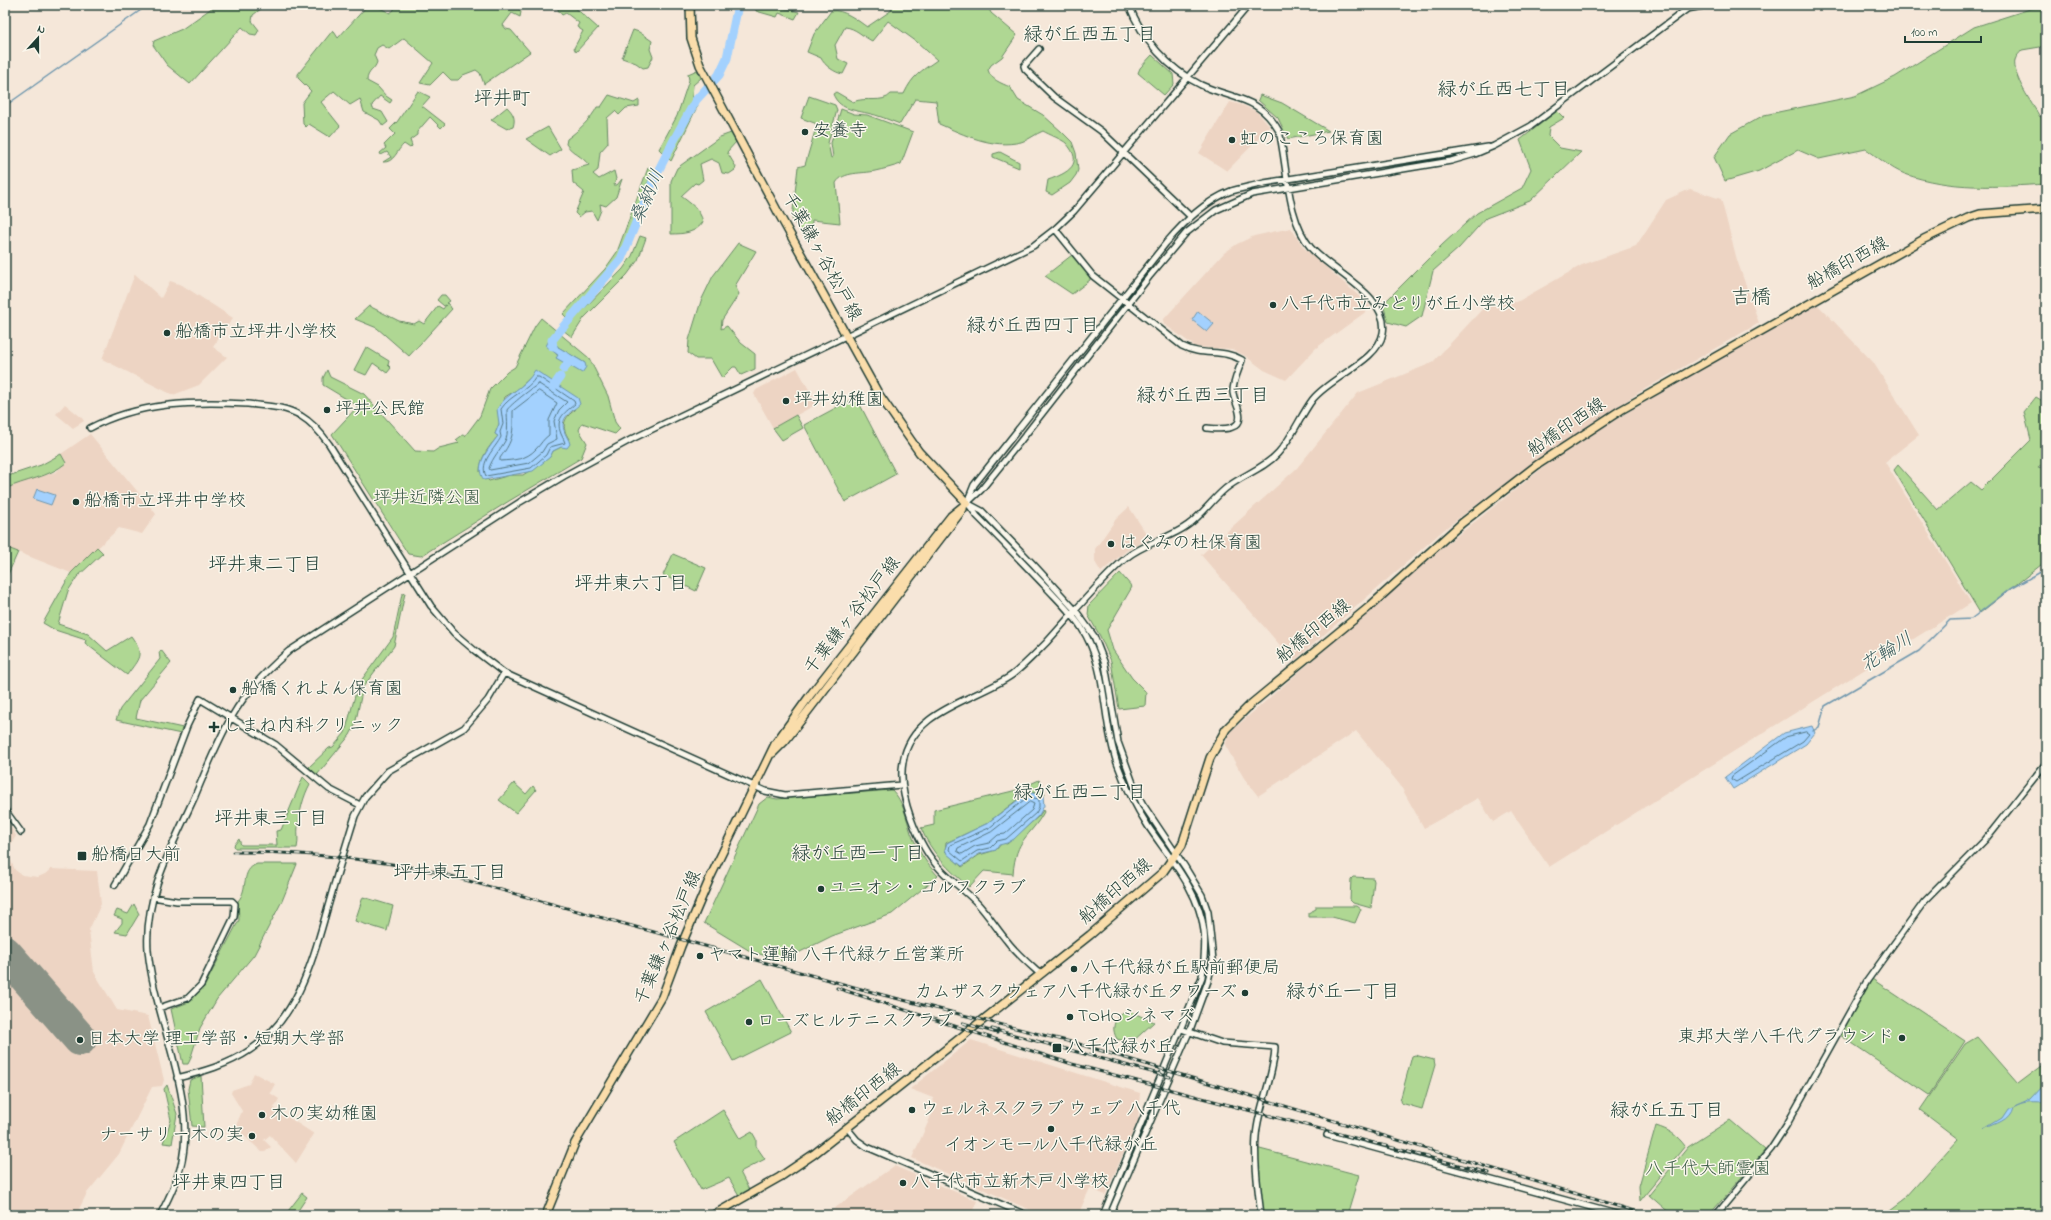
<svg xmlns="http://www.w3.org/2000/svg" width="2051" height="1220" font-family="'Indie Flower','Klee One',sans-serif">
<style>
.built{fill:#edd4c3}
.green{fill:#afd793;stroke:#678a64;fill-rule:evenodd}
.water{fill:#a3d1fe;stroke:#6e96ad}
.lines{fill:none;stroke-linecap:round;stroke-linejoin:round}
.shore{stroke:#547885;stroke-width:1}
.stream{stroke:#6e96ad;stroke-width:1.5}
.river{stroke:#a3d1fe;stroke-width:9}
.runway{stroke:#8a9286;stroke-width:34}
.minor-casing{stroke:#1f3d34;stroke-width:8}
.major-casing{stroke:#1f3d34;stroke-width:10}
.minor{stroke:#fbf7ec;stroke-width:5}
.major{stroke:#faddab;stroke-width:7}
.rail-casing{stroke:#1f3d34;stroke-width:3}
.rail{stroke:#fbf7ec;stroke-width:1.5;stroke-dasharray:4.5;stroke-linecap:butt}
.poi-dot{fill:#1f3d34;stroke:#fbf7ec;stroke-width:1.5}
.labels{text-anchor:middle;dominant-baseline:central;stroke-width:3;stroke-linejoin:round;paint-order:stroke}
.poi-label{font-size:18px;fill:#1f3d34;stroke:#fbf7ec;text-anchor:start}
.street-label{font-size:18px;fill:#1f3d34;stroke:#fbf7ec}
.park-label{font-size:18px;fill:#3c5c47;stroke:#fbf7ec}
.neighbourhood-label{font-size:19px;fill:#1f3d34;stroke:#fbf7ec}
.water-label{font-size:19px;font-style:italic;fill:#395b5c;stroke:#fbf7ec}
.quarter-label{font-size:20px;fill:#1f3d34;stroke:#fbf7ec}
</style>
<rect width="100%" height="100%" fill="#f5e7d9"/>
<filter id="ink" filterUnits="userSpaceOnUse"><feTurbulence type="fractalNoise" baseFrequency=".025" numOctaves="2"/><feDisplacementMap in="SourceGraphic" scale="8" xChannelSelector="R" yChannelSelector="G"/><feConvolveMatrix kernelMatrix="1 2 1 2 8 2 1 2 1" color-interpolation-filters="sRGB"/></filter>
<g filter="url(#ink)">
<!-- built -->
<path class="built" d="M1230,102L1242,105L1257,112L1270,127L1227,171L1199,153Z
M1690,189L1721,199L1737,260L1759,323L1638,393L1527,467L1447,527L1294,661L1201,555L1297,468L1358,393L1432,363L1488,303L1517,302L1582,265L1636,246L1666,200Z
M1291,228L1304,248L1367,303L1371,308L1316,348L1286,380L1264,370L1244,355L1232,349L1196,347L1164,324L1163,320L1224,253L1237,244L1254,236Z
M135,274L161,298L170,281L182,285L233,318L213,347L227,357L199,385L173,395L102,359Z
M1817,304L1873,362L1919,435L1885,462L1971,603L1549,867L1511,811L1493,822L1478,798L1424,828L1400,785L1356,731L1258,796L1244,778L1225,745L1230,732L1443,547L1564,451L1656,395Z
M797,368L817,404L773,428L754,394L756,390Z
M65,404L81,417L84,421L73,428L56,414Z
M90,434L156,514L142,534L119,528L71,573L5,547V489L18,483L56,472L66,463L61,454Z
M1129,507L1149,538L1126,551L1101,572L1095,562V549L1116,519Z
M5,818L16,836L9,847L10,859L15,870L22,875L38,877L45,874L51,869L97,871L101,904L89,930L94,972L117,1010L148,1016L164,1080L162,1086L152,1087L119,1154L87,1193L76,1215H5Z
M971,1040L1140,1093L1138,1120L1105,1195L1090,1188L1078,1215H1042L912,1158L935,1107L933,1098L910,1089Z
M254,1073L275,1084L270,1093L279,1099L274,1108L314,1134L296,1163L270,1135L264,1140L271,1147L265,1152H262L235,1128L242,1111L231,1093L232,1090L249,1084Z
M894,1166L977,1201L971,1215H829L828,1213Z"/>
<!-- green -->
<path class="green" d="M216,5H266L253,15L252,21L259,30L256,35L250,34L242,27L190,84L167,65L153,45L154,41L182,29Z
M368,5H374L390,13L394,10V5H516L521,12L520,17L512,13L503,25L506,29L511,30L530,52L484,84L480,73L476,70L463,75L458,80H451L443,72L430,85L420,83L433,63L404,38L389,49L382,45L377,48L374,55L377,62C375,70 367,71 367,81L378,87L386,96L392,100L390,103L380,96L372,105L373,109L382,112L388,122L383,126L379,120L364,112L360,99L350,105L334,91L321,102L340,126L330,137L309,124L306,127L303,124L302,103L311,91L298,78V74L333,30L338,38Z
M559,5H572L598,28L576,52L574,48L583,31L577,27L579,23L566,13L562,15L558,10Z
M756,5H770L799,12L795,19L779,13L777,17L756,11Z
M888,5H987L991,13L1017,35L1002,57L991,65L988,70C991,80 1001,83 1010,87L1018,100L1043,115L1062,132L1072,142L1076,153L1078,170L1076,175L1070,183L1052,195L1046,192L1048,180C1068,173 1085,164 1066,143C1063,140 1048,134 1043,131C1035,134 1029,140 1021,142C992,149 965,135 939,124L936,101L915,99L900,124C889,120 878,115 867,113C853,110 839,109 833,94L836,92L853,102C866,96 882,104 891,94H904C913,75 920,72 937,60L917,42L888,21L872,41C862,36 856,28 845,27L835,45L838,59L848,64L843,74C835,73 824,65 821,58L807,52L814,34L831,11C844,9 857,20 867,27L892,10Z
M2046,7V46L2022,50C2020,53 2016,56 2015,60C2012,76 2032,103 2040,117L2046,114V184C2000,187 1949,190 1905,174C1891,169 1878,157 1866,149L1819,159L1798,150L1759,171L1725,181L1714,157L1730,134L1764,115L1855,96L1895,77L1974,27L2033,8Z
M633,30L639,32L652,41L650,49L653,57L648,67L643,68L636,63L622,58Z
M1152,55L1173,74L1174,84L1164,95L1138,73L1140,68Z
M697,70L701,78L693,85L692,96L698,105L671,161L659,149L677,116L689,80L688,74Z
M418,91L430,97L422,106L445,124L441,128L430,117L417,132V135L410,140L412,146L410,148L404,144C397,150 394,163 383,162L391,157L387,152L381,155L380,153L386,148L384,145L395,134L390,129L397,122Z
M609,95L634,103L639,100V106L626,108L619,115L615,111L607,118L608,143L600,152L598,170L593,174L599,179L614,171L616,179L614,185H617L622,179L616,197L606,206L600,204L601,210L597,220L592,211L585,212L579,217L575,213L584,192L573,183L572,170L589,165C582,156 572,153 566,144L567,139C577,132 592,118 597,107H601Z
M1260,95L1282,103L1329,131L1288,139L1278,118L1258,100Z
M809,96L835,105L837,110L828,143L831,158L833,157L831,143L841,109L854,114L867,115L913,132L901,164C892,167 884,169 875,171C863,174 843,171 836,183L840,223L812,220L811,239H806L792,219L798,167L805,165L817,124L801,118Z
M507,107C513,113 516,118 513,127L507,129L491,120Z
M1557,111L1564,118L1549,127L1548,136L1560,148L1581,152L1530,201L1486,218L1459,248L1433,271L1422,316L1406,327L1388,322L1383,304L1442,245L1477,213L1522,188L1531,169L1520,140Z
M548,127L561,149L550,156L526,139Z
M731,133L736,142L727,152L736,167L735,170L729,174L722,173L719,163L711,159L700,164L703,180L698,184L695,183L681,196C691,204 700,209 703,222C696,233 683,234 671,234V181L677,168L720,137Z
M1000,152L1019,162V168L993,157V154Z
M648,168L654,172L647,184L622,255L618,262L567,318L563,314L605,269L617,252Z
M640,236L646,238L638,260L627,275L584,318L572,337L563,330L623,269L632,256Z
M738,243L756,251L735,286L739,294L722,320L721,329L727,326L741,343L755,354V369L741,375L736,367H733L722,378L711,359H696L688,353L689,340L701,301L713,276Z
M1072,255L1090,277V280L1072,294L1045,276Z
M441,295H445L450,301L447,303L452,309L409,356L377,328L355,319L369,306L399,321L414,324L419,321L424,324L438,306L443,309L446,305L444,306L437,300Z
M541,318L589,358L608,396L615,422L620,429L615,434L582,423L579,430L587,443L581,458L509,501L421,556L408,554L332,434L358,406L323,385V378L327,370L330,377L364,394L415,451L433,452L439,448L459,443L456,440L464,434L465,436L480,416L490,389L507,372L515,367L535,326ZM555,342L558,347L585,363L556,358L558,356L553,350ZM531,377L575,410C563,418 561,427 569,439L561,447L553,451L550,457L523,475H510L489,481L480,472C480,457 489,447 498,436L495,434L499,424L505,397L518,389Z
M366,347L389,361L388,365L391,368L387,373L373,363L366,375L354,370Z
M856,397L896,474L845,502L804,425Z
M2036,397L2046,403V462L2038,468L2046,470V561L1980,613L1894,470L1898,465L1938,510L1971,482L1981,490L2031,440L2024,412Z
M796,415L803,428L782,440L773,428Z
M61,454L66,463C48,478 26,479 5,489V477L41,465Z
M5,547L18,552L5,581Z
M97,547L103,553L77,577L68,591L58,624L88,634L107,651L131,636C145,655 139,658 127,675L85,643L86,640L55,630L43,623L71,573Z
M673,554L706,568L696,591L663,575Z
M1120,573L1132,587L1107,630L1113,650L1132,678L1146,692L1145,706L1119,709L1111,661L1100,636L1088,615L1089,605Z
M405,593L394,646L363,687L355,725L350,735L317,775L309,767L329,748L333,747L345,733L356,692L363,678L393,637L402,594Z
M161,650L171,663L140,700L136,718L183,728L181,734L116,720L120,709L160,659L159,652Z
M303,777L310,784C303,797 300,811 298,826C297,834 299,840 297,848H235L234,845L239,839L241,845H277L276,831L281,830Z
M1039,780L1045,795L1031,792L1026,793L986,824L946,843L945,851L962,867L979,855L996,850L1002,843L1007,844L1039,816L1043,810L1044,812C1029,839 1016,837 1013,874L984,871L969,887C949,870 931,853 921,828L934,825V810L1017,790Z
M514,783L526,794L533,786L536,790L516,813L499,800Z
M892,790C904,802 906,818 911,833C917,849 926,863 938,876L892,914L832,936L782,961L750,951L704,923L759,804L768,797L777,799Z
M257,864H297L282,901L254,955L217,999L200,1028L190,1060L188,1064H183L171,1009L189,1002L204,987L239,920L238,901C249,889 240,870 257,864Z
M1353,877L1373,878L1374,881L1371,908L1353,903L1350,900L1351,879Z
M363,897L393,906L387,931L355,921Z
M134,904L139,914L127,934L115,932L122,923V919L114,916L117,910L128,914Z
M1316,906H1357L1361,909L1355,923L1332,917H1308V913L1316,909Z
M762,979L791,1032L733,1061L706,1012Z
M1872,979L1965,1041L1929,1095L1840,1035Z
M1129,1011L1154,1022L1131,1043L1117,1039C1112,1030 1113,1024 1119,1015Z
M1977,1037L2018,1084L2046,1063V1215H1882L1906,1197L1958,1139L1920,1110L1965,1044Z
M1415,1055L1434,1060L1435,1065L1422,1109L1401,1103L1400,1101L1412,1056Z
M201,1076L204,1127L192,1126L188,1089L190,1080Z
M167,1085L177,1114L172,1144L163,1143L171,1120L164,1089Z
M723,1110L740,1139L752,1132L756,1139V1146L765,1159L740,1172L750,1192L740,1197L729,1178L701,1190L674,1142Z
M1730,1120L1765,1150L1709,1215H1672L1649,1195L1688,1147Z
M1656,1126C1669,1130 1677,1135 1685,1146L1640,1201L1639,1186Z
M1256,1148L1359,1175L1347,1215H1261Z
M302,1193L307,1197L295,1215H285Z"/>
<!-- water -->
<path class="water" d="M1198,311L1214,324L1207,332L1192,320Z
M551,336L556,339L555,342L558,347L585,363L586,367L582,373L556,358L558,355L546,346Z
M535,370L578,398L580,404C572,412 560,417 564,430C565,435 569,439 570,444L567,448L561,447L553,451L550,457L533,471L484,480C473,466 489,448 498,436L495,434L499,424L497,409C507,392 526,388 535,370Z
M37,489L55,495L51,505L33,499Z
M1812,726L1815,733L1806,744L1733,789L1725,777L1784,733Z
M1031,793L1043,795L1044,806L1039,815L1014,839L1007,843L999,845L996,850L979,854L962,866L947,854L945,849L947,843L986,824L1026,794Z
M2044,1084H2046V1102C2034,1102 2024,1100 2013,1107C2010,1121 1996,1123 1984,1129L2002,1118L2008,1109L2030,1099Z"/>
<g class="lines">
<!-- shore -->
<path class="shore" d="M536,377H539L574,401L575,404C566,412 556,417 560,431C561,435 564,439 565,443L550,447L546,455L531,468L486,476C479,462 495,449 501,437L500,432L503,424L501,409C510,395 528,391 536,377Z
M539,384L567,402L559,410L554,421L557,439L547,444L542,452L529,463L490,470L489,468C493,457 500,450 505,441C509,434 507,418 507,410C509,406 534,386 539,384Z
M539,391L557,403L549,420V435C543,439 541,444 536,449C526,460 514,460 500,461V458C514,439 513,434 513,411Z
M1806,732L1809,734L1803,741L1736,782L1731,779L1732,776L1786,737Z
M1028,797L1039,799V807L1036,813L1006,839L997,841L990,848L977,851L962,861L949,850L950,845L989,828Z
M1030,802L1034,804L1032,810L1005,834L998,835L989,843L975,846L962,854L957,851L958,848L991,832Z"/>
<!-- stream -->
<path class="stream" d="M5,106L148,5
M1813,731L1819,727L1825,706L1919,651L1950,620L1971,619L2010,589L2046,569"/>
<!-- river -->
<path class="river" d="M553,347L552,340L621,259L654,179L674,140L696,100L719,75L727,58L738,5
M564,369L570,360L566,357
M554,386L560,377"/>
<!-- runway -->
<path class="runway" d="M5,953L80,1039"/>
<!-- minor casing -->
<g class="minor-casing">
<path id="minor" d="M1039,49L1024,66L1025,69L1054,97L1101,131L1191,217
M1055,229L1093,276L1182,346C1203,357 1222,348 1242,360C1239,370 1232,383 1233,393C1234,400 1238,405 1239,412C1244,432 1220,429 1207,428
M90,428C139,402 194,401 248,404C266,406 285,406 301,416C313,423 321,433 329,444L431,606L454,633L474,650L504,673L765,791L785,795L902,785
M968,500L974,485L1166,243C1184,222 1205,201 1231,191C1242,188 1253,186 1264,183L1488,147
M967,503L981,490L1019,443L1149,277L1186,233L1216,210L1252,194L1451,161L1475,154L1494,146L1531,126L1687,9L1708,5
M967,503L982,511L1034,565L1076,611L1094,636L1105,664L1118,742L1133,783L1142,803L1185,867L1202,895L1208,912L1213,960L1208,981L1190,1030L1110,1215
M969,505L977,516C1000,539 1022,562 1045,586C1057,599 1071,612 1081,627C1109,670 1101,717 1117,763C1125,785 1135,806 1148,826C1170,859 1199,890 1204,931C1206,947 1204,962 1202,977L1103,1215
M5,810L21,832
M115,885L150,824L187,726L200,699L276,745L329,789L360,805
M153,897L177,901H232L235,904L234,917L201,985L188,998L159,1008
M1040,974C1029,964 1016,953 1007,941C997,929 989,916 978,904C966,891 952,882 940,869C918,846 897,793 903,762C912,709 975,701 1012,675C1025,665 1035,654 1046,643C1071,616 1098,582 1126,558C1144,543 1169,539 1188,525C1202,515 1212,500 1225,489C1242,475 1264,469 1278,453C1293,437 1300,416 1313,399C1332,376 1378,361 1383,333C1390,296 1332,272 1311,248C1286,218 1288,168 1279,131C1259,96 1234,100 1201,85C1168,69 1142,39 1129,5
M1181,1029L1222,1043L1275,1047C1274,1075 1261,1101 1257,1128C1253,1152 1258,1191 1261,1215
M177,1078C202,1072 228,1065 250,1050C300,1016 313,958 329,903C337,874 346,845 355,816L365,797L388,771L464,728L488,700L504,673
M847,1128L857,1140L867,1147L1026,1215
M1327,1135L1620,1215
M160,1215C169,1198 178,1180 182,1161C196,1093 154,1019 148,950C144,894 173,845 195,796C206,770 217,742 231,718C246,691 267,670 289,651L520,502L564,476L632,439L1033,246L1055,229L1074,211L1249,5
M1716,1215L1771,1149L1786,1126L1867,981L1924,902L1985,840L2046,763"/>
</g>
<!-- major casing -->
<g class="major-casing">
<path id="major" d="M690,5L691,38L700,65L780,216L878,393L919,452L967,503
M773,753L785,741L963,509
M546,1215L575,1143L662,997L681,946L710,878L775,744L811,694L907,572L951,516L967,503
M713,1215L780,1177L814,1154L1090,935L1163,872L1182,845L1210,758L1226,729L1251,704L1369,607L1462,523L1537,465L1621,410L1924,239L1968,218L1980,214L2046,209"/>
</g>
<!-- minor -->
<use href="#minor" class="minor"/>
<!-- major -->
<use href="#major" class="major"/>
<!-- rail casing -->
<g class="rail-casing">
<path id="rail" d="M233,852C305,852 366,858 436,872L883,995L1079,1044L1647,1215
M837,988L1072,1064L1489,1173
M963,1023L997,1033
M992,1029L1170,1077"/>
</g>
<!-- rail -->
<use href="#rail" class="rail"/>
</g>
</g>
<!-- markers -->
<g class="poi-dot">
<circle cx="805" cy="132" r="4"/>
<circle cx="1232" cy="140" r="4"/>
<circle cx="1273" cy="305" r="4"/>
<circle cx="167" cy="333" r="4"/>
<circle cx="786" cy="401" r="4"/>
<circle cx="327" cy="410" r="4"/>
<circle cx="76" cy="502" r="4"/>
<circle cx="1111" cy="544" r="4"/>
<circle cx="233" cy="690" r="4"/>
<path d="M212 721h4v4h4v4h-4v4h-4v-4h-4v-4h4z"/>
<rect x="77" y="851" width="10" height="10" rx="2"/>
<circle cx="821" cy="889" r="4"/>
<circle cx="700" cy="956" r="4"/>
<circle cx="1074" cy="969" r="4"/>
<circle cx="1245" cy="993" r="4"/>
<circle cx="1070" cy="1017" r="4"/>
<circle cx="749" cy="1022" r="4"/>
<circle cx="1902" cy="1038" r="4"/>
<circle cx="80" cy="1040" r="4"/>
<rect x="1052" y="1043" width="10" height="10" rx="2"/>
<circle cx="912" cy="1110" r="4"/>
<circle cx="262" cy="1115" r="4"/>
<circle cx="1051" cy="1129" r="4"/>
<circle cx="252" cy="1136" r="4"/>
<circle cx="903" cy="1183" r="4"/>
</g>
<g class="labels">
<!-- poi labels -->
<g class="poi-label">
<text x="813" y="132">安養寺</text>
<text x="1240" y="140">虹のこころ保育園</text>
<text x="1281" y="305">八千代市立みどりが丘小学校</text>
<text x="175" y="333">船橋市立坪井小学校</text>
<text x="794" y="401">坪井幼稚園</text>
<text x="335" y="410">坪井公民館</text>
<text x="84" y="502">船橋市立坪井中学校</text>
<text x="1119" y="544">はぐみの杜保育園</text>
<text x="241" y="690">船橋くれよん保育園</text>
<text x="223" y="727">しまね内科クリニック</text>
<text x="91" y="856">船橋日大前</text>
<text x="829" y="889">ユニオン・ゴルフクラブ</text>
<text x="708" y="956">ヤマト運輸 八千代緑ケ丘営業所</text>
<text x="1082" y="969">八千代緑が丘駅前郵便局</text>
<text x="1237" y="993" text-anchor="end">カムザスクウェア八千代緑が丘タワーズ</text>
<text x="1078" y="1017">TOHOシネマズ</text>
<text x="757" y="1022">ローズヒルテニスクラブ</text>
<text x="1894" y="1038" text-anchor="end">東邦大学八千代グラウンド</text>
<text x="88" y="1040">日本大学 理工学部・短期大学部</text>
<text x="1066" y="1048">八千代緑が丘</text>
<text x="920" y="1110">ウェルネスクラブ ウェブ 八千代</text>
<text x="270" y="1115">木の実幼稚園</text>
<text x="244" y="1136" text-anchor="end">ナーサリー木の実</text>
<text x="1051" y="1146" text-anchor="middle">イオンモール八千代緑が丘</text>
<text x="911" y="1183">八千代市立新木戸小学校</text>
</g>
<!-- street labels -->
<g class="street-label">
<text transform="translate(821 257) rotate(61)">千葉鎌ヶ谷松戸線</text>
<text transform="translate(1848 264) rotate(-29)">船橋印西線</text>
<text transform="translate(1567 428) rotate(-34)">船橋印西線</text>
<text transform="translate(853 616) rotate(-52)">千葉鎌ヶ谷松戸線</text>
<text transform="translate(1314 632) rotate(-39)">船橋印西線</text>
<text transform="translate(1116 892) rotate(-41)">船橋印西線</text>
<text transform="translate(669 938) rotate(-67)">千葉鎌ヶ谷松戸線</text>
<text transform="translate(864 1095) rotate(-38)">船橋印西線</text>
</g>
<!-- park labels -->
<g class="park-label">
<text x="427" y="499">坪井近隣公園</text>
<text x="1708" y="1170">八千代大師霊園</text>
</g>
<!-- neighbourhood labels -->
<g class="neighbourhood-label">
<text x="1090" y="35">緑が丘西五丁目</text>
<text x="1504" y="90">緑が丘西七丁目</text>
<text x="502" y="99">坪井町</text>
<text x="1033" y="326">緑が丘西四丁目</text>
<text x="1203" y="396">緑が丘西三丁目</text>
<text x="265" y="565">坪井東二丁目</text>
<text x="631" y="584">坪井東六丁目</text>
<text x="1080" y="793">緑が丘西二丁目</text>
<text x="271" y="819">坪井東三丁目</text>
<text x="858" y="854">緑が丘西一丁目</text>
<text x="450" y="873">坪井東五丁目</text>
<text x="1343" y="992">緑が丘一丁目</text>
<text x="1667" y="1111">緑が丘五丁目</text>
<text x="229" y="1183">坪井東四丁目</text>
</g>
<!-- water labels -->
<g class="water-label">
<text transform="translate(648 197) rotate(-66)">桑納川</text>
<text transform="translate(1887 653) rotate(-32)">花輪川</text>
</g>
<!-- quarter labels -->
<g class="quarter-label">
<text x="1751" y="298">吉橋</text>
</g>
</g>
<!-- margin -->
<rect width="2051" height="1220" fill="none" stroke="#fbf7ec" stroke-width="20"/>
<rect x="10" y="10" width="2031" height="1200" fill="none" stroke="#1f3d34" stroke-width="1.5" filter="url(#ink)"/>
<!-- north arrow -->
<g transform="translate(38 38) rotate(21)" stroke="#fbf7ec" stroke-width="3" paint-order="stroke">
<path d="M0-3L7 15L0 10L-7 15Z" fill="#1f3d34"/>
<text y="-6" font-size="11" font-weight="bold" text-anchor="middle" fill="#1f3d34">N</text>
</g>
<!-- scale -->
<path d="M1905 36v6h76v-6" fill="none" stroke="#1f3d34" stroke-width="2"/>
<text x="1911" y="36" font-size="12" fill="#1f3d34" stroke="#fbf7ec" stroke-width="3" paint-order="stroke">100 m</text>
</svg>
